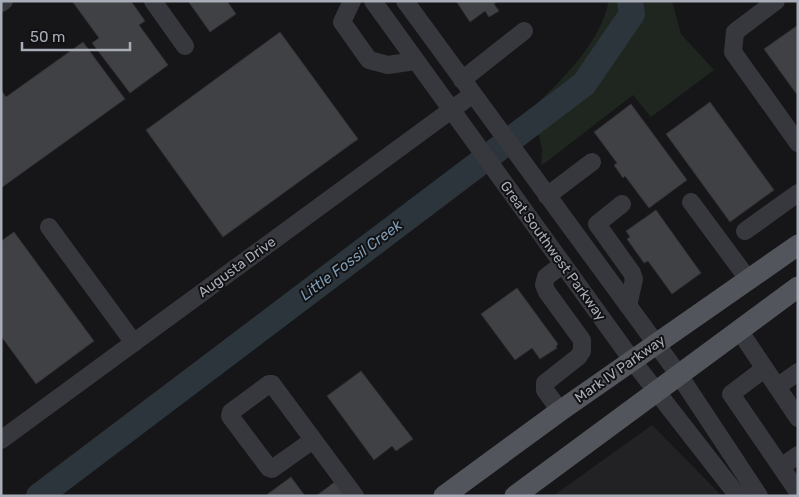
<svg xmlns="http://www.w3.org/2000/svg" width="799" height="497" font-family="Rubik,sans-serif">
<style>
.built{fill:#222225}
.green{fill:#1e261f}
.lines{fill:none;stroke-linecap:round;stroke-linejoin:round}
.river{stroke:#2c353c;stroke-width:26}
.building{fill:#404145;stroke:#303034}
.minor{stroke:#37383d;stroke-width:18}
.major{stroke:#53555c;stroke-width:21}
.labels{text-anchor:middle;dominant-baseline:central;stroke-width:4;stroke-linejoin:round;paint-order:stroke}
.street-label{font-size:14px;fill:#a8adb8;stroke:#111113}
.water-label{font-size:15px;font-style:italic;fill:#7f9bb3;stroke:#111113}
</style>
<rect width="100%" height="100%" fill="#161618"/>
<!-- built -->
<path class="built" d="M652,425L722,496H553Z"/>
<!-- green -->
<path class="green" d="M609,1H672L681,34L714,70L651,117L633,95L541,166L542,149L533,108C564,77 599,45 609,1Z"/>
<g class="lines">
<!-- river -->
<path class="river" d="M39,496L584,84L632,14L630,1"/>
</g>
<!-- building -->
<path class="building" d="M72,1H131L145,21L139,25L168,65L130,93L92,43L99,38Z
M188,1H227L236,14L210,32Z
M456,1H498L494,4L499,11L489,17L485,11L470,22Z
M798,25V96L764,49Z
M280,32L358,139L223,237L146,130Z
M83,42L125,99L1,188V90L6,97Z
M710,102L774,190L730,222L666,134Z
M631,104L687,180L649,208L625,176L623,178L614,165L617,163L594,132Z
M656,210L701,273L672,294L648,261L644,263L627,239L630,237L626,231Z
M14,232L94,341L36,384L1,336V241Z
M517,288L558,344L556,346L557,348L540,359L532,348L515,360L481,314Z
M361,371L413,439L396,451L392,446L374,460L327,396Z
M291,477L305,496H265Z
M336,481L346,496H316Z"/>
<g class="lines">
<!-- minor -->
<path class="minor" d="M153,1L185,46
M352,1L342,22L369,60L388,65L415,61
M373,1L632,360L738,496
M405,1L679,375L759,496
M776,1L735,32L733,52L798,143
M1,3L4,1
M462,80L524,31
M547,196L592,162
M691,202L748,279
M622,204L597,224L632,273L634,279L628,306
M49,227L134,343
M745,231L798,193
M739,330L798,418
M764,369L731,394L781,467
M777,387L798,372
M560,411L545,390V383L578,357L582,351V340L547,292L544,285L546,277L563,264
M1,440L473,94
M313,440L272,469L269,468L230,416L231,412L269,384H272L355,496
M798,455L781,467L798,492"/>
<!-- major -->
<path class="major" d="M444,496L560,411L798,245
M515,496L798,287"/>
</g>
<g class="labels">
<!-- street labels -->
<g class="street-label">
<text transform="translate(553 251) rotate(54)">Great Southwest Parkway</text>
<text transform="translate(237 267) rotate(-36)">Augusta Drive</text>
<text transform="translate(620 369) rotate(-35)">Mark IV Parkway</text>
</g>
<!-- water labels -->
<g class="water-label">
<text transform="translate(351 260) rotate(-37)">Little Fossil Creek</text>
</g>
</g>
<!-- border -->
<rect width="799" height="497" fill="none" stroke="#a8adb8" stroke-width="5"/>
<!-- scale -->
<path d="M22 42v8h108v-8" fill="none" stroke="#a8adb8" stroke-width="2.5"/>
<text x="30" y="42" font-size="15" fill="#a8adb8" stroke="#111113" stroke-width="4" paint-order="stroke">50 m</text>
</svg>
